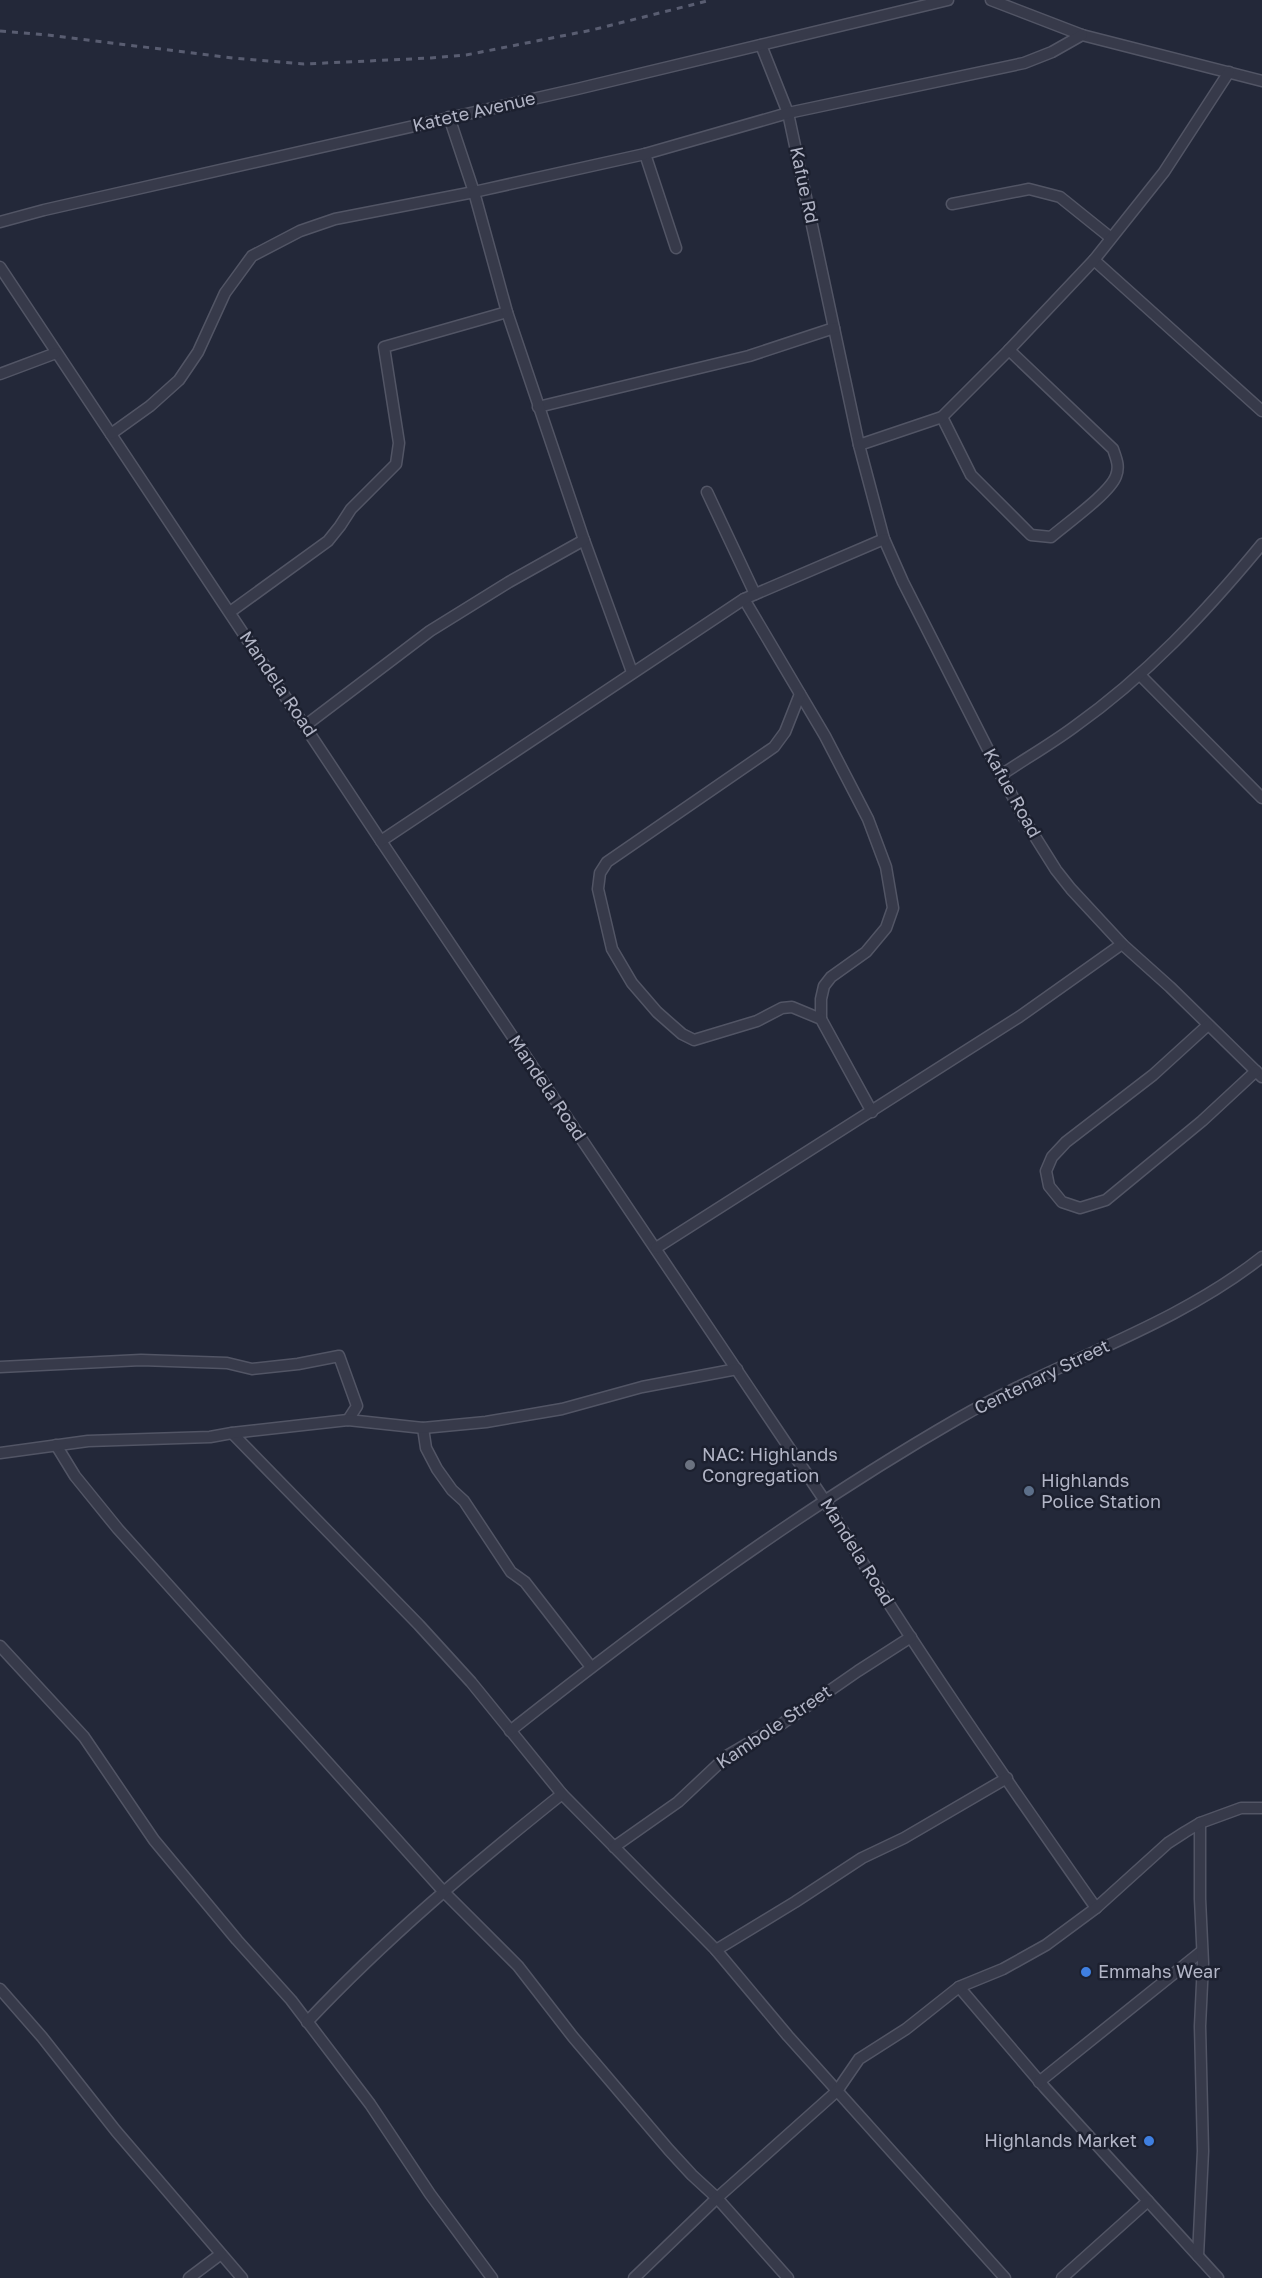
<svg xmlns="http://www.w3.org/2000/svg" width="1262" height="2278" viewBox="0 0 1262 2278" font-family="'Golos Text',sans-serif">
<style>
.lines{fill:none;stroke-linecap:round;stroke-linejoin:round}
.minor-casing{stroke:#525565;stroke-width:13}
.minor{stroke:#373a4a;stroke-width:10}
.rail{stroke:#595d71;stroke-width:3;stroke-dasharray:6 6;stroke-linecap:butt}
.worship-dot{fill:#6b7280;stroke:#1c202f;stroke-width:2}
.service-dot{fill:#5c6f8a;stroke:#1c202f;stroke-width:2}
.shop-dot{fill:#3f7fe0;stroke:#1c202f;stroke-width:2}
.labels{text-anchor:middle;stroke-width:5;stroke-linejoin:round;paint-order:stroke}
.street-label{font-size:18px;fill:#b2b5c6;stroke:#1c202f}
.poi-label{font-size:18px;fill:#b2b5c6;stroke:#1c202f;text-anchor:start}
</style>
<rect width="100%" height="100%" fill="#232839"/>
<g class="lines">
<defs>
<g id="minor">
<path d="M991,0l91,35 180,46"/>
<path d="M761,45l27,68 71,332 25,94 19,43 98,193 28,52 27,43 15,19 51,55 48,43 92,90"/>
<path d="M645,154l31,94"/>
<path d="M952,204l77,-15 31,8 51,41"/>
<path d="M0,222l44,-12 533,-121 371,-89"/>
<path d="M1094,260l168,151"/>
<path d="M0,267l381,574 444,660c84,140 178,274 271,407"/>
<path d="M0,374l56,-21"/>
<path d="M538,407l211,-51 85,-28"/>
<path d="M942,417l29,58 60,60 20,2c15,-13 59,-44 65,-61 4,-10 0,-18 -3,-27l-104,-99"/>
<path d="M111,434l39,-28 29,-26 19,-28 27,-59 27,-37 48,-25 35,-12 139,-27 -25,-75"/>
<path d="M859,445l83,-28 67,-67 85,-90 70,-88 65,-100"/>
<path d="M707,492l48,102"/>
<path d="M744,599l81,137 43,83 18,48 7,41 -7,20 -20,24 -35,25 -7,9 -3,13v20"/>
<path d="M230,612l98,-71 12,-15 11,-17 45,-45 3,-21 -15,-96 123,-35"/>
<path d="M632,672l-48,-132 -77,-228 -33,-120 171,-38 143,-41 236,-50 28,-11 30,-17"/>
<path d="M1140,675l122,123"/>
<path d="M800,694l-15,38 -11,15 -167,115 -7,11 -2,16 14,60 20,34 25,29 25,22 12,6 63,-19 25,-13 10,-1 29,12 51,93"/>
<path d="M306,725l124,-94 79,-49 75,-42"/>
<path d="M1001,775c24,-16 50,-31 73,-48 72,-51 132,-115 188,-183"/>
<path d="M381,841l363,-242 140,-60"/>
<path d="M1208,1025l-55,50 -87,67 -14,15 -6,14 3,15 13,16 18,6 26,-8 96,-79 54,-50"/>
<path d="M656,1248l363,-231 103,-73"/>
<path d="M0,1367l141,-7 86,3 25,6 46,-5 41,-8 18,50 -9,14"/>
<path d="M423,1428l3,20 11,21 15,21 12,11 47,71 14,10 66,85"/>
<path d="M232,1433l187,192 52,57 91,112 154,156 72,86 217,242"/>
<path d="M56,1445l19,31 43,53 325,362 75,75 55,71 96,113 23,25 25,23 71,80"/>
<path d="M0,1453l88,-12 122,-4 22,-4 116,-13 75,8 63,-6 76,-13 80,-22 95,-18"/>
<path d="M0,1646l84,91 70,103 83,100 54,60 79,104 60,90 62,84"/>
<path d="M510,1731c143,-113 291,-222 449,-313 99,-57 213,-90 303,-161"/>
<path d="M614,1847l64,-45 50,-47 55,-32 75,-52 53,-34"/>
<path d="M716,1950l79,-48 67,-44 42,-20 103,-60"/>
<path d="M959,1987l86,101 173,190"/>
<path d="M0,1989l42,48 74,94 126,147"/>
<path d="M307,2022c79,-84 165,-156 255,-228"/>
<path d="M1039,2082l163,-131"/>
<path d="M1198,2256l5,-105 -3,-125 3,-63 -3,-64v-76"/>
<path d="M189,2278l32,-24"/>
<path d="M634,2278l83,-80 120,-107 22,-32 47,-30 53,-42 44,-18 43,-24 50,-37 72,-65 17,-11 15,-9 41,-15h21"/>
<path d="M1062,2278l86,-77"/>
</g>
</defs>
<use href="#minor" class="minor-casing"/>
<use href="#minor" class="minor"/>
<path class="rail" d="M0,31l47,4 186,23 71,6 127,-6 35,-3 126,-25 119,-30"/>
</g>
<circle class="worship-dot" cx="690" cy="1465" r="6"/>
<circle class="service-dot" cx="1029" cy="1491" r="6"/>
<g class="shop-dot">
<circle cx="1086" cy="1972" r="6"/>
<circle cx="1149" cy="2141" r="6"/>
</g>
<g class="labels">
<g class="street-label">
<text transform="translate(474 112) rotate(-13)" y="6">Katete Avenue</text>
<text transform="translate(804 185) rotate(78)" y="6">Kafue Rd</text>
<text transform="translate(278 684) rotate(56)" y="6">Mandela Road</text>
<text transform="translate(1012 793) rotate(61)" y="6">Kafue Road</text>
<text transform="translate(547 1088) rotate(56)" y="6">Mandela Road</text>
<text transform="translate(1042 1377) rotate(-26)" y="6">Centenary Street</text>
<text transform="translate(857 1552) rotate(58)" y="6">Mandela Road</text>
<text transform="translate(774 1727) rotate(-34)" y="6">Kambole Street</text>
</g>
<g class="poi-label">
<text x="702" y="1461">NAC: Highlands<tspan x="702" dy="21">Congregation</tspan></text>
<text x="1041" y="1487">Highlands<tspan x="1041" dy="21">Police Station</tspan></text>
<text x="1098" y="1978">Emmahs Wear</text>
<text x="1137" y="2147" text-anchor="end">Highlands Market</text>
</g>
</g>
</svg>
